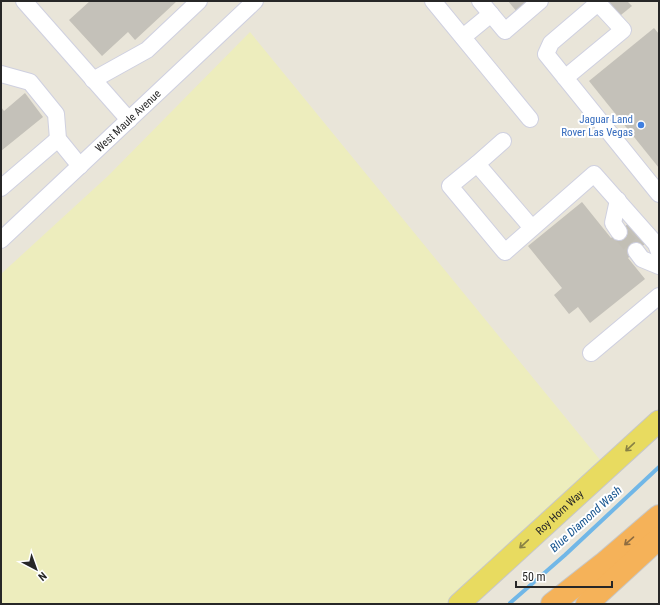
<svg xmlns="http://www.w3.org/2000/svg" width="660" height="605" viewBox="0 0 660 605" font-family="'Roboto Condensed',sans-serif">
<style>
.sand{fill:#ededbd}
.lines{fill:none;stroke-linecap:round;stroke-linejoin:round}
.stream{stroke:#71b7e7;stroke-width:4}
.building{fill:#c4c1b9}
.minor-tunnel{stroke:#c2bfb5;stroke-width:16;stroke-dasharray:16 8;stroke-linecap:butt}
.minor-casing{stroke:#cfd0e0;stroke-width:18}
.major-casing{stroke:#c7c7c7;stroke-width:23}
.highway-casing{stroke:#c7c7c7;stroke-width:24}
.minor{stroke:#fff;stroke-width:16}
.major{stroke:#e8db60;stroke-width:21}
.highway{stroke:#f5b259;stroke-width:22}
.oneway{stroke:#888144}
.oneway2{stroke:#8e6c40}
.shop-dot{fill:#3f7fe0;stroke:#fff;stroke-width:1.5}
.labels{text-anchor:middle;stroke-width:4;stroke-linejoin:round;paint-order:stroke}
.shop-label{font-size:11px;fill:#366cbe;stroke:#fff;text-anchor:end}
.street-label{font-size:11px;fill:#272727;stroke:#fff}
.water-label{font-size:12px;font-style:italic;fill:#14538e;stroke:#fff}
</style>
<rect width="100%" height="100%" fill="#e9e5d9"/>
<path class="sand" d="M250,32l351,429 -151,143h-449v-330l107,-98z"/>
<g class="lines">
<path class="stream" d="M510,603l55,-48 94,-88"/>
</g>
<g class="building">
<path d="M90,1h87l-42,39 -7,-8 -26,24 -33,-36z"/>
<path d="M508,1h22l-13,11z"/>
<path d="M602,1h25l5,5 -16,13z"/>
<path d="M654,28l5,6v134l-70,-87z"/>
<path d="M25,93l18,24 -42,34v-44l3,4z"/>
<path d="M582,202l29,36 18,-15 17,20 -18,15 17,21 -55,44 -12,-16 -9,7 -15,-19 8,-7 -34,-42z"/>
</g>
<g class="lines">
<path class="minor-tunnel" d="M619,232l17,19"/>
<defs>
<g id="minor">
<path d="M24,1l105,119"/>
<path d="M433,1l97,118"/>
<path d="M480,1l25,30 35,-30"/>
<path d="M463,37l28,-23"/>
<path d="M1,74l29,8 26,32 2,25 22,27"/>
<path d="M565,78l58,-48 -25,-27 -47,40 -5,11 113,140"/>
<path d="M93,80l54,-30 52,-49"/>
<path d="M477,164l26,-23"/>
<path d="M1,188l57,-49"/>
<path d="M618,200l-5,23 6,9"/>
<path d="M532,228l-55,-64 -27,22 55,66 89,-78 62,70 3,8"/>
<path id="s1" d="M1,240l254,-239"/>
<path d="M636,251l6,8 17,7"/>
<path d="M591,353l68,-57"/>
</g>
<g id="major">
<path id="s2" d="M459,604l200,-183"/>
</g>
<g id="highway">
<path d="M552,604l51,-40 56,-48"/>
<path d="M587,604l72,-66"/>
</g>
</defs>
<use href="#minor" class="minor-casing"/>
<use href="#major" class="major-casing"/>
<use href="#highway" class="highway-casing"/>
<use href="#minor" class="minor"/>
<use href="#major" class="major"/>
<use href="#highway" class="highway"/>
</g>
<defs><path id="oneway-shaft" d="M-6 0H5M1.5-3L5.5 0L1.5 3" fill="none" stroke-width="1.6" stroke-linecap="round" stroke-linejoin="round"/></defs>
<g class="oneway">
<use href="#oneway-shaft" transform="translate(630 447) rotate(137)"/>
<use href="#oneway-shaft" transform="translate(524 544) rotate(137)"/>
</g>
<use class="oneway2" href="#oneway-shaft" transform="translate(629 541) rotate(139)"/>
<circle class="shop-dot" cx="641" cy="125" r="4"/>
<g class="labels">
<g class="shop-label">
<text x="633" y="123">Jaguar Land<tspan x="633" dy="13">Rover Las Vegas</tspan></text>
</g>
<g class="street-label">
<text dy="4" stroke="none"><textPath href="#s1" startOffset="174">West Maule Avenue</textPath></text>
<text dy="4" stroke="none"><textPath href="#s2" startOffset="136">Roy Horn Way</textPath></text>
</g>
<g class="water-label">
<text transform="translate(586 519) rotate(-42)" y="4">Blue Diamond Wash</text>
</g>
</g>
<rect width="660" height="605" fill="none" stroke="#272727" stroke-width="4"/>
<g transform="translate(36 569) rotate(139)" stroke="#ffffff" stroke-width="3" paint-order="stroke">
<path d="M0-3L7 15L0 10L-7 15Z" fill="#272727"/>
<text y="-6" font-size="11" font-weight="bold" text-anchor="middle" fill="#272727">N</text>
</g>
<path d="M516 581v6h96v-6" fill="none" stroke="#272727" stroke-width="2"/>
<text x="522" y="581" font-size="12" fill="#272727" stroke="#ffffff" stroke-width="3" paint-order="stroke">50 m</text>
</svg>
